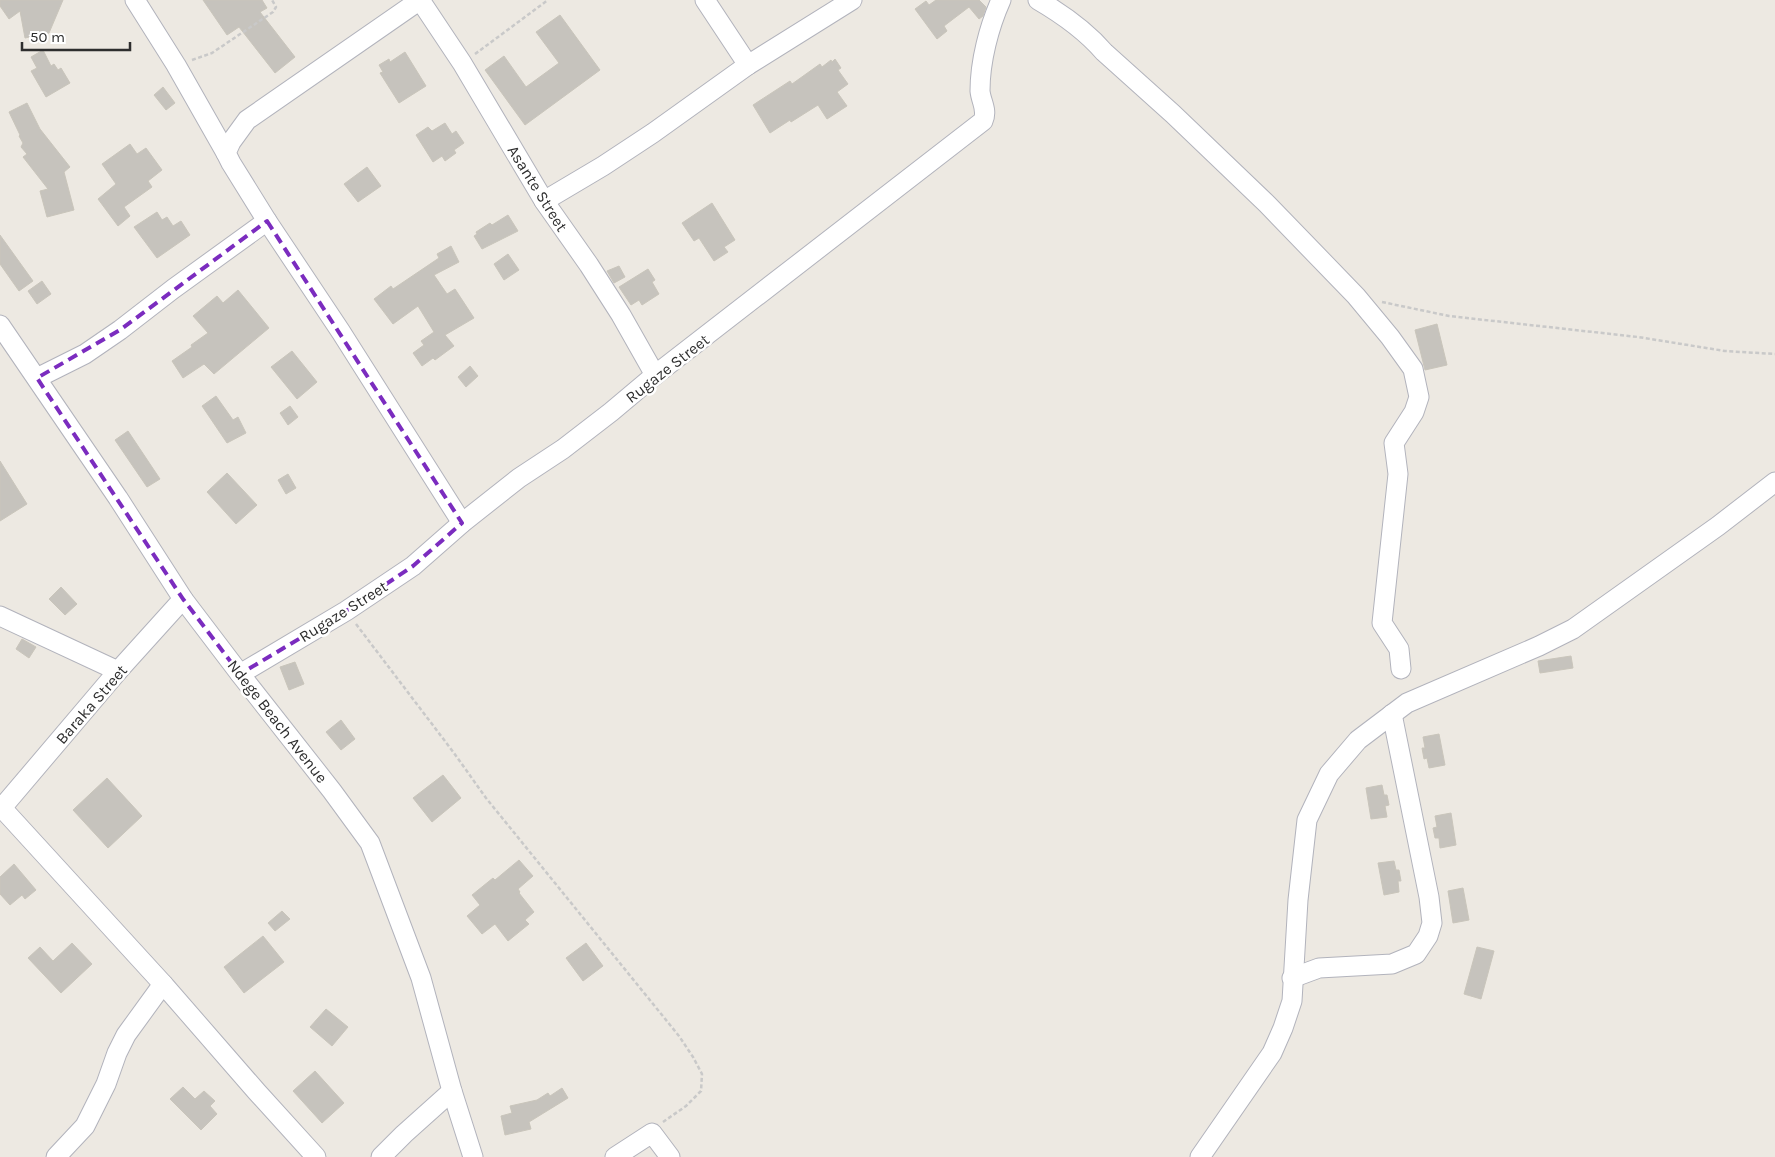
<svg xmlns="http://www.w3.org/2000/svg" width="1775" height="1157" viewBox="0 0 1775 1157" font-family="Karla,sans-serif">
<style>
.building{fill:#c6c3bd;stroke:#c9c5bb}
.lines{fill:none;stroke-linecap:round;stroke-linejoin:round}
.minor-casing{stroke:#b2b3bc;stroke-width:21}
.path{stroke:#c9c9c9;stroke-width:2.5;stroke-dasharray:4 2.5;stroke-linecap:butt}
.minor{stroke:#fff;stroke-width:19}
.marked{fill:none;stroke:#7b2cbf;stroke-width:4;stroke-dasharray:10 6;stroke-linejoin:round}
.labels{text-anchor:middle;stroke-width:5;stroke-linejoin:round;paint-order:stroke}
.street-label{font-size:16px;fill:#2e2e2e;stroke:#fff}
</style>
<rect width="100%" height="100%" fill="#ede9e2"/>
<g class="building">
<path d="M0,0h63l-14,33 -24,5 -5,-27 -11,8 -9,-13z"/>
<path d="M203,0h59l5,8 -7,4 35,45 -20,16 -36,-46 -12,8z"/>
<path d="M936,0h43l7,7 -3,9 -4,3 -10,-12 -25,19 3,5 -10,8 -22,-30 11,-8 3,4z"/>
<path d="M560,15l40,55 -75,55 -40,-55 19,-14 22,31 33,-24 -23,-31z"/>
<path d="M43,50l8,16 3,-2 4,6 3,-2 9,15 -24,14 -15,-26 6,-3 -6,-11z"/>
<path d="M405,52l21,34 -27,17 -19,-30 3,-1 -4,-7 10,-6 1,3z"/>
<path d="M835,59l6,9 -3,2 10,14 -11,8 10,14 -20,13 -9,-14 -27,17 -1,-2 -20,13 -17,-28 37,-24 2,3 28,-20 2,3 9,-7 1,2z"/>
<path d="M163,87l12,16 -9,7 -12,-15z"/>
<path d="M27,103l13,26 30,38 -6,5 10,38 -27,7 -7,-26 8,-2 -25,-32 4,-3 -6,-7 2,-4 -4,-7 1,-1 -11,-23z"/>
<path d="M445,123l7,11 4,-3 8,12 -10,7 2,3 -11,8 -3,-5 -9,6 -17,-27 12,-8 4,4z"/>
<path d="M130,144l7,10 9,-6 16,22 -14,11 4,6 -28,20 6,9 -12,10 -20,-27 18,-15 -14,-20z"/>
<path d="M367,167l14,19 -23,16 -14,-18z"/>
<path d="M712,203l23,37 -11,7 4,5 -14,9 -15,-23 -5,3 -12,-18z"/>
<path d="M157,212l5,8 5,-3 6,9 8,-5 9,14 -33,23 -23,-31z"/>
<path d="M508,215l10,16 -36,18 -8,-13 3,-2 -1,-2 14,-9 2,2z"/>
<path d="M0,235l33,46 -14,10 -19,-27z"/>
<path d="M451,246l8,16 -25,13 13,19 8,-5 19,29 -29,17 9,11 -19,14 -2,-2 -11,8 -9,-13 11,-8 -3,-4 13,-9 -16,-26 -25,18 -19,-25 17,-13 2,3 46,-31 -2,-4z"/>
<path d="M508,254l11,16 -15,10 -10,-16z"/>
<path d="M619,266l6,11 -11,6 -7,-12z"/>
<path d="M648,269l7,11 -3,2 7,12 -17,11 -3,-5 -8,5 -12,-18z"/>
<path d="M42,281l9,13 -14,10 -9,-13z"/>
<path d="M238,290l31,38 -55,46 -10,-10 -21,14 -11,-17 20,-14 -1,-2 17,-12 -15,-17 24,-20 6,7z"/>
<path d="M1437,324l10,41 -22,5 -10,-40z"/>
<path d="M292,351l25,31 -20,17 -26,-32z"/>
<path d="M470,366l8,10 -12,11 -8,-10z"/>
<path d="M216,396l17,24 5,-3 8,16 -19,10 -25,-37z"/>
<path d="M290,406l8,11 -10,8 -8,-12z"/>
<path d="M128,431l32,48 -13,8 -32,-47z"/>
<path d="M0,461l27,43 -27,17z"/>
<path d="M227,473l30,32 -21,19 -29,-32z"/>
<path d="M288,474l8,14 -10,6 -8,-14z"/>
<path d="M61,587l16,17 -12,11 -16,-16z"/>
<path d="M22,639l14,8 -7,11 -13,-9z"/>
<path d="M1571,656l2,12 -33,5 -2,-12z"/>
<path d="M295,662l9,22 -15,6 -9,-23z"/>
<path d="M341,720l14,19 -14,11 -15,-18z"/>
<path d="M1439,734l6,31 -16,3 -2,-10 -3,1 -2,-11h3l-2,-11z"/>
<path d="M443,775l18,23 -29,24 -19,-24z"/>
<path d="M107,778l35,38 -34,32 -35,-38z"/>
<path d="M1382,785l2,10h3l2,10 -4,1 2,11 -16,2 -5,-31z"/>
<path d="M1451,813l5,32 -16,3 -1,-10h-4l-2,-10 4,-1 -2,-11z"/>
<path d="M519,860l14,16 -15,13 2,3 -1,1 15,19 -9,8 4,4 -21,17 -13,-17 -13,10 -15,-18 13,-11 -8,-10 21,-17 2,2z"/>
<path d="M1394,861l2,9h3l2,11h-3l1,11 -15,3 -6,-32z"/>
<path d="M14,864l22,26 -11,9 -3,-4 -12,10 -10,-11v-17z"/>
<path d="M1463,888l6,32 -16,3 -5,-32z"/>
<path d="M282,911l8,8 -15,12 -7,-8z"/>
<path d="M263,936l21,26 -40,31 -20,-26z"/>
<path d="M72,943l20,21 -31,29 -33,-35 12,-11 13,14z"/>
<path d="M586,943l17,23 -20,15 -17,-23z"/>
<path d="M1477,947l17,4 -13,48 -17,-5z"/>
<path d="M326,1009l22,18 -16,19 -22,-19z"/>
<path d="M315,1071l29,32 -22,20 -29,-32z"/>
<path d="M183,1087l12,12 9,-8 11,10 -5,5 7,8 -16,16 -31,-31z"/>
<path d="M562,1088l6,10 -39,24 2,7 -26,6 -4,-19 11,-3 -2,-7 27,-6 11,-7 2,3z"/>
</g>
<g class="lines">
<defs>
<g id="minor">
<path d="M135,0l41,65 50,88"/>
<path d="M705,0l43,65"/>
<path d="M1038,0c24,14 48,31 66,52l69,62 94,90 89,92 34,41 23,32 6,28 -5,15 -20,31 4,31 -16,149 17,26 2,20"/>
<path d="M544,201l59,-35 50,-33 95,-68 104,-65"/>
<path d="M0,325l118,173 65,101 57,75 92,117 38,52 51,135 31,113 21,66"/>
<path d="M37,378l48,-24 35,-24 53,-41 94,-68"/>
<path d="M462,523l-121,-191 -74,-111 -36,-58 -5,-10 5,-11 16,-22 173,-120 42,63 82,138 45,64 32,50 34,60"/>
<path d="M0,616l118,55"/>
<path d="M240,674l106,-63 67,-45 49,-43 57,-45 44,-29 48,-37 44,-37 328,-254c5,-11 -2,-19 -3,-30 0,-30 9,-64 21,-91"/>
<path d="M2,808l161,176 94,108 59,65"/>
<path d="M0,810l118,-139 65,-72"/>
<path d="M1292,978l27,-10 73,-4 24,-10 12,-18 4,-13 -3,-26 -37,-183"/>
<path d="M56,1157l29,-31 21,-42 11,-31 9,-18 37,-51"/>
<path d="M381,1157l23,-23 48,-43"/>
<path d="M615,1157l37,-24 18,24"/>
<path d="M1200,1157l72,-104 11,-25 9,-27 6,-101 9,-80 22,-46 29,-34 49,-37 132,-57 34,-17 145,-103 57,-44"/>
</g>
</defs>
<use href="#minor" class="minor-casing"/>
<g class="path">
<path d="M475,54l73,-54"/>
<path d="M192,60l20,-7 61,-41 3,-5 -4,-7"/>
<path d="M1382,302l67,14 189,21 87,14 50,3"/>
<path d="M356,624l98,129 32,45 193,238 14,21 9,17 -1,17 -15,15 -23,16"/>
</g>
<use href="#minor" class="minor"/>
</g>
<path class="marked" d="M267,221l195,302 -49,43 -67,45 -106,63 -57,-75 -146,-221 83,-48z"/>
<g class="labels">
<g class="street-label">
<text transform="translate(538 188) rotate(58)" y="6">Asante Street</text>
<text transform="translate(667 368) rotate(-38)" y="6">Rugaze Street</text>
<text transform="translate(343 611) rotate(-32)" y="6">Rugaze Street</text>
<text transform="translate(91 704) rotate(-49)" y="6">Baraka Street</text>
<text transform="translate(278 721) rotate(52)" y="6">Ndege Beach Avenue</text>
</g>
</g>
<path d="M22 42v8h108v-8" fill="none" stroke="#2e2e2e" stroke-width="2.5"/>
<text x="30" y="42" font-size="15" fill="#2e2e2e" stroke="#ffffff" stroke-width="4" paint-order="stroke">50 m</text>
</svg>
